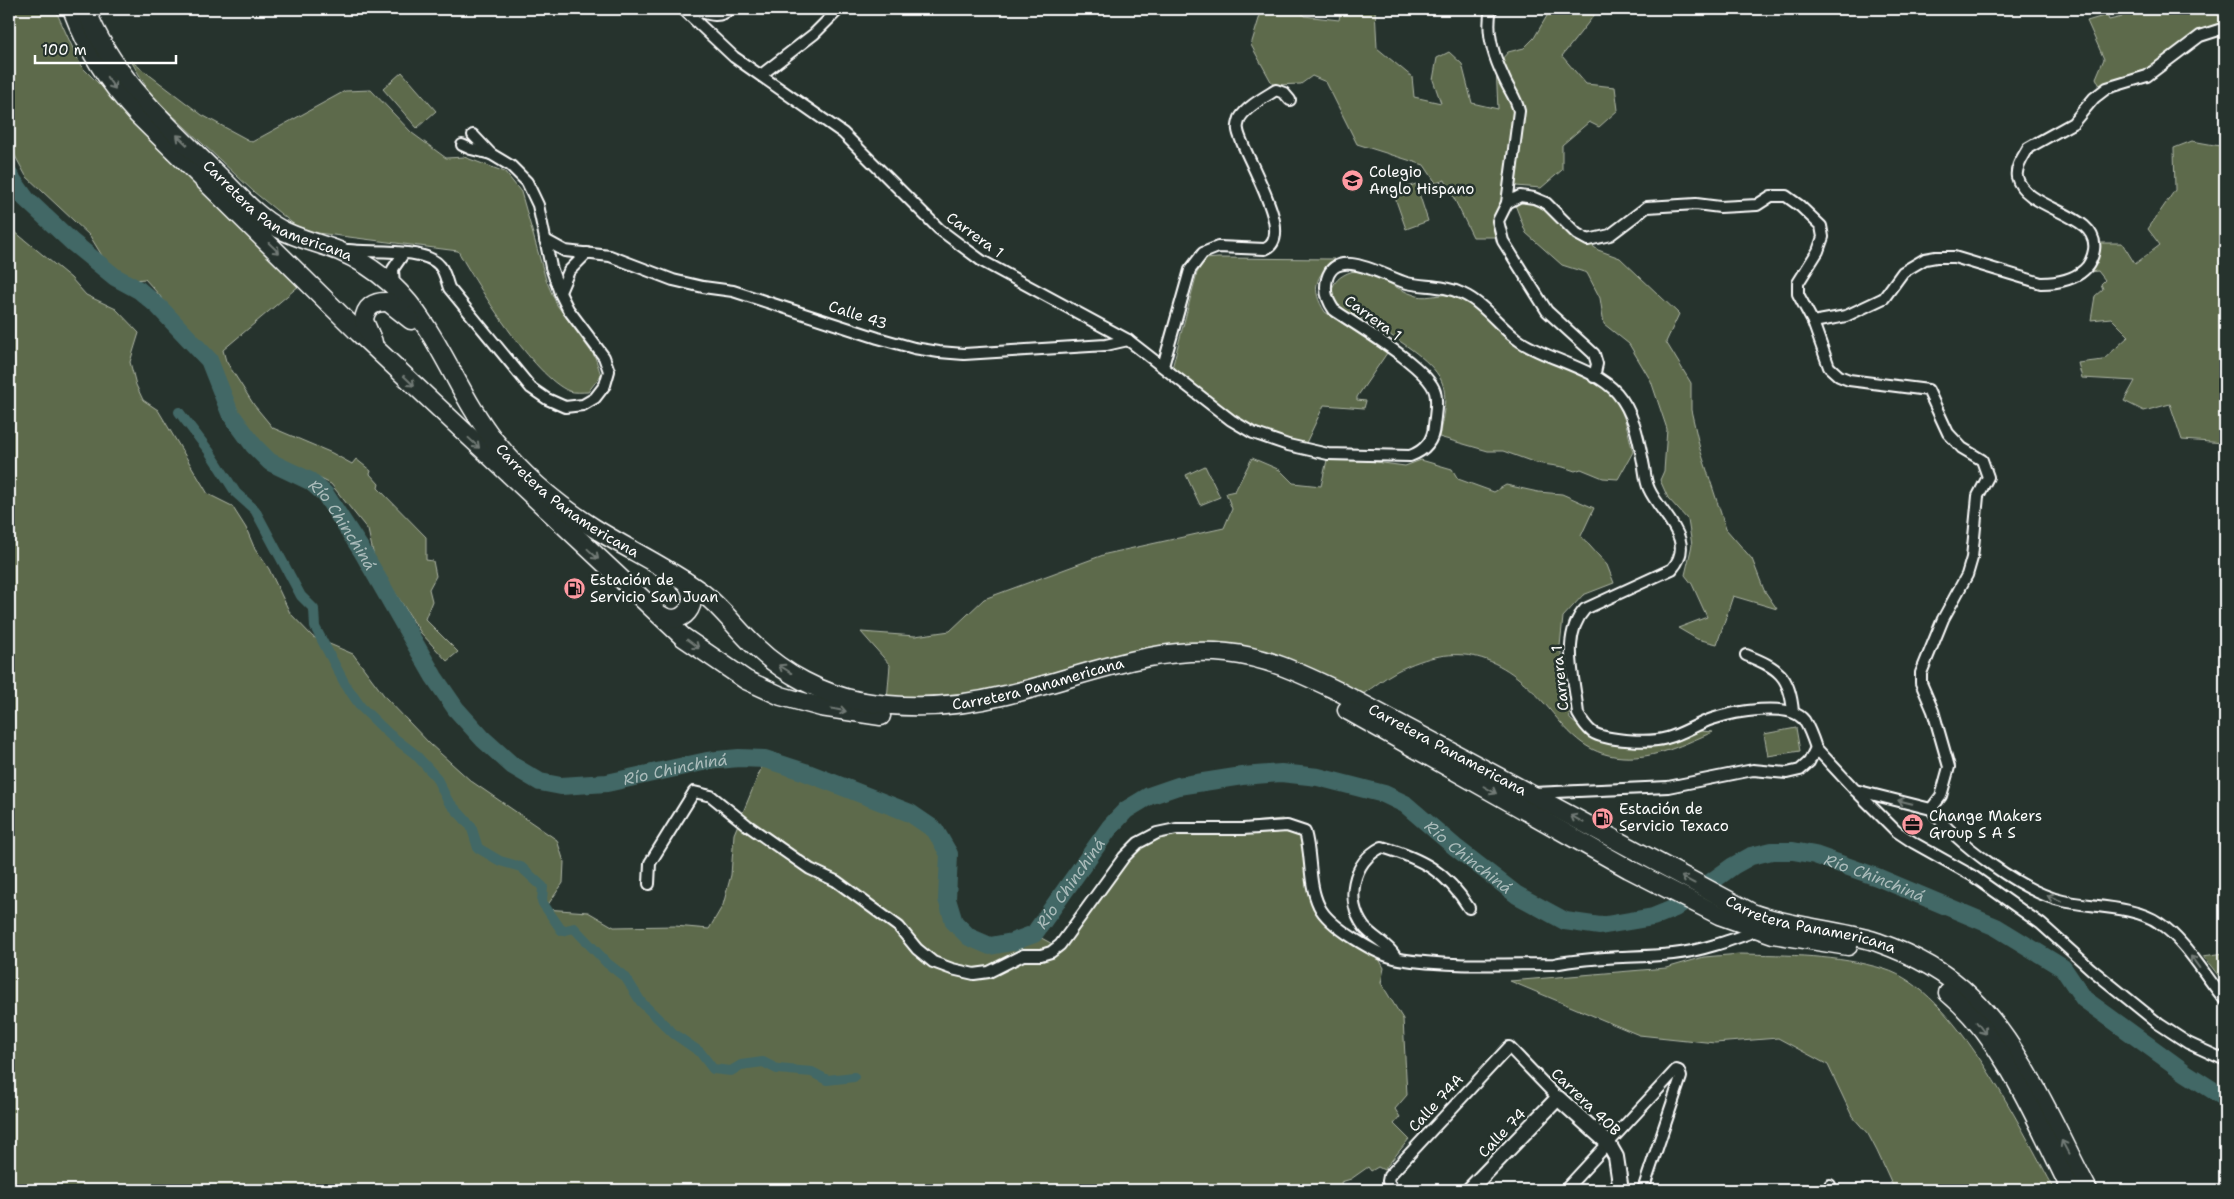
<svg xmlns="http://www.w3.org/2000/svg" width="2234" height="1199" viewBox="0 0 2234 1199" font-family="'Shantell Sans',sans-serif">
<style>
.green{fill:#5d6b4c;stroke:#aeb5a6}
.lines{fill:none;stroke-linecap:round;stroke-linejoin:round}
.canal{stroke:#436866;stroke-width:10}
.river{stroke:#436866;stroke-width:18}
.street-casing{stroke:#fff;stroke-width:14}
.secondary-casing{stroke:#fff;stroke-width:18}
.highway-casing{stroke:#fff;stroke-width:21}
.street{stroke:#26332d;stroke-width:10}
.secondary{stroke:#26332d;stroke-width:14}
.highway{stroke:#26332d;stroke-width:18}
.oneway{stroke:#727a76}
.labels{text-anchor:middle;stroke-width:5;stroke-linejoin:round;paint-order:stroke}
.poi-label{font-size:15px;fill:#fff;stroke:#26332d;text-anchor:start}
.street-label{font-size:15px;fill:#fff;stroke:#26332d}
.water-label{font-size:16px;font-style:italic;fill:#aabbba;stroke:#26332d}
</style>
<rect width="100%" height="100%" fill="#26332d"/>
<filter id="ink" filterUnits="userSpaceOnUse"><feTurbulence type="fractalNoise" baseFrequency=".02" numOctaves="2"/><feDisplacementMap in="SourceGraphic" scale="10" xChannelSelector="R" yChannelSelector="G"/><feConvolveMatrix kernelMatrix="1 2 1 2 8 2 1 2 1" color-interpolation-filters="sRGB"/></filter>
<g filter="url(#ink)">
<g class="green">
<path d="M9,9h46l26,57 219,219 -77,65 3,11 28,44 19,23 59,25 20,11 4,-5 15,12 -1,3 9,10 -1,4 48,49v23l7,1 3,15 -7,13 3,12 -7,18 33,33 -11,9 -26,-28 -46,-72 -7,-31 -37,-46 -59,-29 -30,-35 -27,-62 -70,-79 -12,1 -24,-13 -19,-31 -64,-60 -17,-31z"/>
<path d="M1262,9h36l6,7 35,4 2,-11h34l2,39 35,29 2,20 27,6 -8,-23 4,-22 12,-6 13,12 10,39 26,6 -2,-43 12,-14 16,-4 10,-10 17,-29h48l-37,47 24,28 29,3 3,23 -19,17 -10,-5 -27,23v25l-21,18 -25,-2 -11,13 -6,38h-26l-28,-57 -9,3 -12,-18 -67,-21 -31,-62 -14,-6 -11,8 -28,1 -22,-40z"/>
<path d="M2119,9h106v16l-80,48 -44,15 -5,-10 8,-19 -17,-38 20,-6 2,5 13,-3z"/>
<path d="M131,61l71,54 50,27 93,-51 26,-1 41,43 34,25 18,-1 41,15 16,20 25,88 11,25 38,52 6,18 -13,17c-5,0 -14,1 -19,-1 -35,-14 -92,-106 -111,-140l-156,-20 -48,-39 -103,-97z"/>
<path d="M402,72l34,39 -19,17 -34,-39z"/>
<path d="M2192,141l28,5 5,-3v300l-43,-3 -12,-36 -26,7 -20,-10 11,-20 -53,-3 -4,-15 25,-3 26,-24 -18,-18 -20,2 4,-24 8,-7 -2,-5 4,-4 -7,-9 -10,1 8,-15 2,-14h24l13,21 25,-19 -12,-16 27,-39 -1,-42z"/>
<path d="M1416,184l12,37 -22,8 -13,-37z"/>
<path d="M1531,200l67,50 22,8 59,56 -13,28 25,41v27l9,39 26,80 26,30 12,31 13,19 -44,-13 -16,48 -20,-5 -19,-11 29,-11 -15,-33 -7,-9 7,-30 -4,-25 -20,-22 -8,-18 4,-9 3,-42 -16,-48 -22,-37 -25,-20 -4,-26 -13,-25 -25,-8 -36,-32 -12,-31z"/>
<path d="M9,227l62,51 15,17 30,14 23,24 -9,29 6,23 7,15 15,10 50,84 24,12 14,22 8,19 15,22 21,44 23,24 40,17 33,44 44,46 41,37 86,59 7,22 -1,21 -18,26 43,3 26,15 61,-1 34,3 14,-24 8,-30 3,-41 31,-75c33,9 150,48 171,71 21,24 8,42 11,68 2,23 20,44 43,47 14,2 31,-6 44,-11l24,13 69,-98 34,-18 121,-12 15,7 6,9 15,72 60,50 6,11 -3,15 22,36 4,76 -12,14 5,8 -6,7 15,15 -25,31 -6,-3 -7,4 -3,-4 -17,12 -10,3 2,8h-1334z"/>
<path d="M1218,258l116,1c-18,18 -24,29 -9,53l62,41 -30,44v3l9,1 -2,7 -40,-3 -19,40c-57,-11 -89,-42 -133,-77l25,-95 8,-14z"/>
<path d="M1354,271c24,2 40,18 63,25 13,3 25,-4 37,0 22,7 43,36 63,49 26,17 69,27 92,47 15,14 19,41 24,60l-15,27 -15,-1 -22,-9 -6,2 -12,-4 -27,-4 -33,-12h-15l-49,-14c3,-17 10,-41 2,-57 -9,-20 -48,-44 -68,-55 -10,-7 -24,-11 -33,-19 -17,-16 -3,-31 14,-35z"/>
<path d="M1252,458l28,12 13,13 28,3 6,-26h34l44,6 16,-6 31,9 6,10 36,13 12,-7 32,7 24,2 32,14 -13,28 26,29 7,18 -31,12 -20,22 -3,29 10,73 25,21 31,6h36l38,-15 13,1c-29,12 -57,27 -90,25 -39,-2 -56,-27 -78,-53 -44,-50 -87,-64 -148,-33 -12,6 -23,16 -34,23l-72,-32 -46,-12 -287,48 -71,2 3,-35 -29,-33 54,4 35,-5 34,-32 122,-45 118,-26 8,-19 -6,-16 9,-2z"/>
<path d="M1205,466l15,31 -20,8 -14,-30z"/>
<path d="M1796,728l4,23 -32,5 -4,-22z"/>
<path d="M2225,953v31l-22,-28z"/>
<path d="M1740,954c49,1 97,1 144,15 71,21 136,158 171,221h-164l2,-4 -16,-35 -9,-17 -16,-18 -24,-51 -50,-27 -63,5 -76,-8 -129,-54 156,-13 38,-11z"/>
</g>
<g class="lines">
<path class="canal" d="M179,412l30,39 27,42 19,17 46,86 13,13 1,18 30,57 16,23 28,27 26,20 21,23 12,24 23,25 7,22 22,13 21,6 22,20 -1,15 20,29 12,-3 33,35 19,15 15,24 33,32 26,18 13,17 18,2 10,-6 22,-3 14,7 35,3 15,8 27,-3"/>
<path class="river" id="s1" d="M9,175l17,24 46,43 43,35 24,13 20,17 50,53 21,53 24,33 16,16 40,19 15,13 37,57 72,126 22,32 27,30 30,27 27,16 21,4 46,-3 100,-22 32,-3 26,1 40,13 105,41 25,17 14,24 -2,45 7,23 15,15 21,9 22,-4 22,-8 76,-107 16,-17 23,-14 29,-10 64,-10 39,-3 37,4 66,17 21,10 50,43 62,48 48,26 35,5 53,-9 22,-9 58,-42 18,-10 21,-5h21l22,4 62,22 119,50 67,41 21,31 102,74 39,25"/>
<defs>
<g id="street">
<path d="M683,9l51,48 109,76 96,96 20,15 23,17 146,79 103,80 22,13 35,12 40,9 82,2c14,-5 23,-14 24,-30 1,-11 4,-24 1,-34 -7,-25 -78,-66 -101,-82 -7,-10 -10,-19 -7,-31 9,-34 60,-1 80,4 18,4 38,2 56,11 22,10 37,34 58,48 28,18 74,26 96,51 18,21 22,49 27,74 1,7 2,16 5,22 11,25 49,51 23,80l-87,40c-25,27 -10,71 -7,105 4,7 8,13 14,18 14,9 59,11 75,6 15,-4 30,-14 45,-19 21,-7 77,-18 92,1 5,8 9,19 12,28"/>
<path d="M692,9c14,4 26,11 38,0"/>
<path d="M1491,9c-5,22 2,46 12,67 5,13 13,21 16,35l-12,92 -9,18 5,20 44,70 47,43 3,10 -3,13"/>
<path d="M761,75l53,-41 25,-25"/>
<path d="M462,145l9,4 20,5"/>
<path d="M1507,203l13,-7 14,2 12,5 31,31 11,6 22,-5 37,-28 49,-3 24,3 37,-2 14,-9h15l14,10 21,20 2,11 -5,14 -20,32v11l15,28 16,45 10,9 10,4 79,10 20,43 14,15 20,12 6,17 -10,19 -6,62 -5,17 -24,44 -22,54v10l12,28 16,56 -8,29 -10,13"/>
<path d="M545,240l20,11 45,5 63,24 30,7 30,4 145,47 36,10 25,4 25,2 142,-9 22,-5"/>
<path d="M348,250c23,3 77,-3 92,16 5,6 6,14 9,22l82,100 16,11 18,8 18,-2 12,-7 10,-13 4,-14 -5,-14 -36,-48 -8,-16 -9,-26 -13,-62 -11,-23 -16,-16 -20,-12 -18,-19"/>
<path d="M394,286l-1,-17 11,-16"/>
<path d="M560,292l9,-21 18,-18"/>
<path d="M1813,322l33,-6 38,-18 19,-26 22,-13 11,-2h18l87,26c14,0 31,-2 43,-13 5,-4 9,-13 10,-20 6,-38 -69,-39 -77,-73 -2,-10 7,-21 11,-29l45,-25 21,-25 13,-10 40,-12 53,-40 25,-8"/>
<path d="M1163,366l27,-96 13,-17 15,-6 47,2c33,-13 -25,-99 -27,-119 -1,-3 1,-9 2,-12 6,-11 25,-21 36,-28l8,3 6,7"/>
<path d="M1746,655c32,13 44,20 47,57"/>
<path d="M1816,748l39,42 76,19c24,33 91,83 132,92 28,6 72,5 96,22 26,17 46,53 66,77"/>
<path d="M1855,790l41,41 18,12 59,33 68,48 50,45 68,55 29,19 37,17"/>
<path d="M1533,793l135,-6 85,-17 34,3 13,-3 9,-8 7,-14"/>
<path d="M649,884l1,-21 44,-71 17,4 36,29 63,44 26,12 63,46 18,22 16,13 19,7 22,5 15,-2 34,-17h18l10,-3 9,-7 64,-88 14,-14 19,-10 19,-4h67l44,-3 18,6c7,23 3,52 14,74 9,20 59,50 80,53 49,8 105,5 155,5 40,-8 79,-6 119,-10 29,-3 58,-14 85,-24"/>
<path d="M1395,956c-7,-12 -22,-18 -31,-29 -19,-27 -12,-65 18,-80 40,12 64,24 87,61"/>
<path d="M1393,1190l-5,-9 1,-5 120,-129 49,51"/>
<path d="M1565,1190l111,-120 3,1 2,6 -38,113"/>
<path d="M1828,1190l2,-5"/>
</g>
<path id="secondary" d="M1469,1190l89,-92 50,45 8,14 5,33"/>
<g id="highway">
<path d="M72,9c15,40 37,75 66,106l221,218 324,304 63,43 35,16 40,11 60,9"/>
<path id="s2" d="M86,9c26,68 79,114 130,164 20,19 39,43 64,56 18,10 39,14 59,22 19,8 36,19 52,33 46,42 65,108 103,156 28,35 62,64 100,88 35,22 73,39 107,64 21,15 36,38 55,55 27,26 66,47 103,54 49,9 99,6 147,-6 74,-17 144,-50 221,-42 41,4 75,21 111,38l414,222c40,15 84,16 125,29 34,12 68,29 94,55 50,48 85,132 117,193"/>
<path d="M373,342l-9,-21c1,-14 10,-20 24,-19l23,18"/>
<path d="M659,614c22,16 45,-11 26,-33"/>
<path d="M1347,710l282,159 90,46 54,19 75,12"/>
<path d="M1948,993c57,47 90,132 123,197"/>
</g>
</defs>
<use href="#street" class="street-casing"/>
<use href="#secondary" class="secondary-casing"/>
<use href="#highway" class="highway-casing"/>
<use href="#street" class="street"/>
<use href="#secondary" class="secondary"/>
<use href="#highway" class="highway"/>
</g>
<defs><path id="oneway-shaft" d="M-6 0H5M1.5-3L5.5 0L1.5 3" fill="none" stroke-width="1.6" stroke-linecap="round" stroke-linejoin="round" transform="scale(1.25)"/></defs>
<g class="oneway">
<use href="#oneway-shaft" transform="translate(111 83) rotate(55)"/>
<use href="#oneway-shaft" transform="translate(182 140) rotate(-136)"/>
<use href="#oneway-shaft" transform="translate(274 248) rotate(44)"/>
<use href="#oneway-shaft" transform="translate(409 381) rotate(44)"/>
<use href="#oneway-shaft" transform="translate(474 443) rotate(43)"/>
<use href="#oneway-shaft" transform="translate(593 554) rotate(43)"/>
<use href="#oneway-shaft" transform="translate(693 644) rotate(37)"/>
<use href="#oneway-shaft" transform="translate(785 669) rotate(-148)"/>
<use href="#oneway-shaft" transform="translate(839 710) rotate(11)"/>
<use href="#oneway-shaft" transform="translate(1490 790) rotate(30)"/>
<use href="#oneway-shaft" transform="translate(1905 802) rotate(-166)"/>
<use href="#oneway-shaft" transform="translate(1577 819) rotate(-151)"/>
<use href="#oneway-shaft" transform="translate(1688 880) rotate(-152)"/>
<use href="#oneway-shaft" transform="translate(2054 898) rotate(-158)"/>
<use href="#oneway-shaft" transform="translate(2195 962) rotate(-126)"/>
<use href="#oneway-shaft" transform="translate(1981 1028) rotate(53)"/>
<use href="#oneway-shaft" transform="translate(2065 1147) rotate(-118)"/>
</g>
</g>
<defs>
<symbol id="school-disc" viewBox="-11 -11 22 22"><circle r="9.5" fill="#ff9aa2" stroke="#26332d"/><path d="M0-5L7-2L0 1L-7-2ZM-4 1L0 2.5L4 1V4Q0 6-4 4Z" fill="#111"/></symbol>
<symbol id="fuel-disc" viewBox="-11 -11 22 22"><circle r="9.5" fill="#ff9aa2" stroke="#26332d"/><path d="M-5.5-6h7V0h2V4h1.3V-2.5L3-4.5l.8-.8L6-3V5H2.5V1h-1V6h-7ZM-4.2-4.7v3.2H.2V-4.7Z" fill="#111"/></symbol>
<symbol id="office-disc" viewBox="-11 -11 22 22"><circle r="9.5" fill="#ff9aa2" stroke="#26332d"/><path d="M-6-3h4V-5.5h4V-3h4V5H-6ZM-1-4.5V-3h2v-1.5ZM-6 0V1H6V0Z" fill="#111"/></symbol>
</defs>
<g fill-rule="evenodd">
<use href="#school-disc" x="1340" y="168" width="25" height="25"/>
<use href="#fuel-disc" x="562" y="576" width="25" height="25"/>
<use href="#fuel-disc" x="1590" y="806" width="25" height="25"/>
<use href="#office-disc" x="1900" y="812" width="25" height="25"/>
</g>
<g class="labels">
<g class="poi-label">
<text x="1369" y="177">Colegio<tspan x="1369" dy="17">Anglo Hispano</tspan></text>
<text x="590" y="585">Estación de<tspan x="590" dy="17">Servicio San Juan</tspan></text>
<text x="1619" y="814">Estación de<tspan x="1619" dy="17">Servicio Texaco</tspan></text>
<text x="1929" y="821">Change Makers<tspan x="1929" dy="17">Group S A S</tspan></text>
</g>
<g class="street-label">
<text dy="5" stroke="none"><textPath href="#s2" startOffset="285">Carretera Panamericana</textPath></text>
<text transform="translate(975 235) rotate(36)" y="5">Carrera 1</text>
<text transform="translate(858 315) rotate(18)" y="5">Calle 43</text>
<text transform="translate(1373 318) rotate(36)" y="5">Carrera 1</text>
<text dy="5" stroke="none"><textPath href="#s2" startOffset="705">Carretera Panamericana</textPath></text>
<text transform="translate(1560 678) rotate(-96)" y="5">Carrera 1</text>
<text dy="5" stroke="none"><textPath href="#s2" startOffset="1245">Carretera Panamericana</textPath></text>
<text dy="5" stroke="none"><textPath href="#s2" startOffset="1680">Carretera Panamericana</textPath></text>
<text dy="5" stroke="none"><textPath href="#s2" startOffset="2085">Carretera Panamericana</textPath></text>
<text transform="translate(1586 1102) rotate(44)" y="5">Carrera 40B</text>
<text transform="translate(1436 1103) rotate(-47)" y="5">Calle 74A</text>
<text transform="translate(1502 1133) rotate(-46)" y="5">Calle 74</text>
</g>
<g class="water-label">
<text dy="6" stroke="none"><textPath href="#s1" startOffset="494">Río Chinchiná</textPath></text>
<text dy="6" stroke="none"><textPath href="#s1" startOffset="960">Río Chinchiná</textPath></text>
<text dy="6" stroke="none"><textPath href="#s1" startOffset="1950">Río Chinchiná</textPath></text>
<text dy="6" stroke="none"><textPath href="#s1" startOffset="2400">Río Chinchiná</textPath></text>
<text dy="6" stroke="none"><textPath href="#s1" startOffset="1485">Río Chinchiná</textPath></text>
</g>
</g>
<rect width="2234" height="1199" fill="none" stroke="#26332d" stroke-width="30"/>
<rect x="15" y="15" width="2204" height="1169" fill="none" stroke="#fff" stroke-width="2" filter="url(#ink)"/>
<path d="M35 55v8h141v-8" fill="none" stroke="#ffffff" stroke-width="2.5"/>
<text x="42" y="55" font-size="15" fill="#ffffff" stroke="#26332d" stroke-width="4" paint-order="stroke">100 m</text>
</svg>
